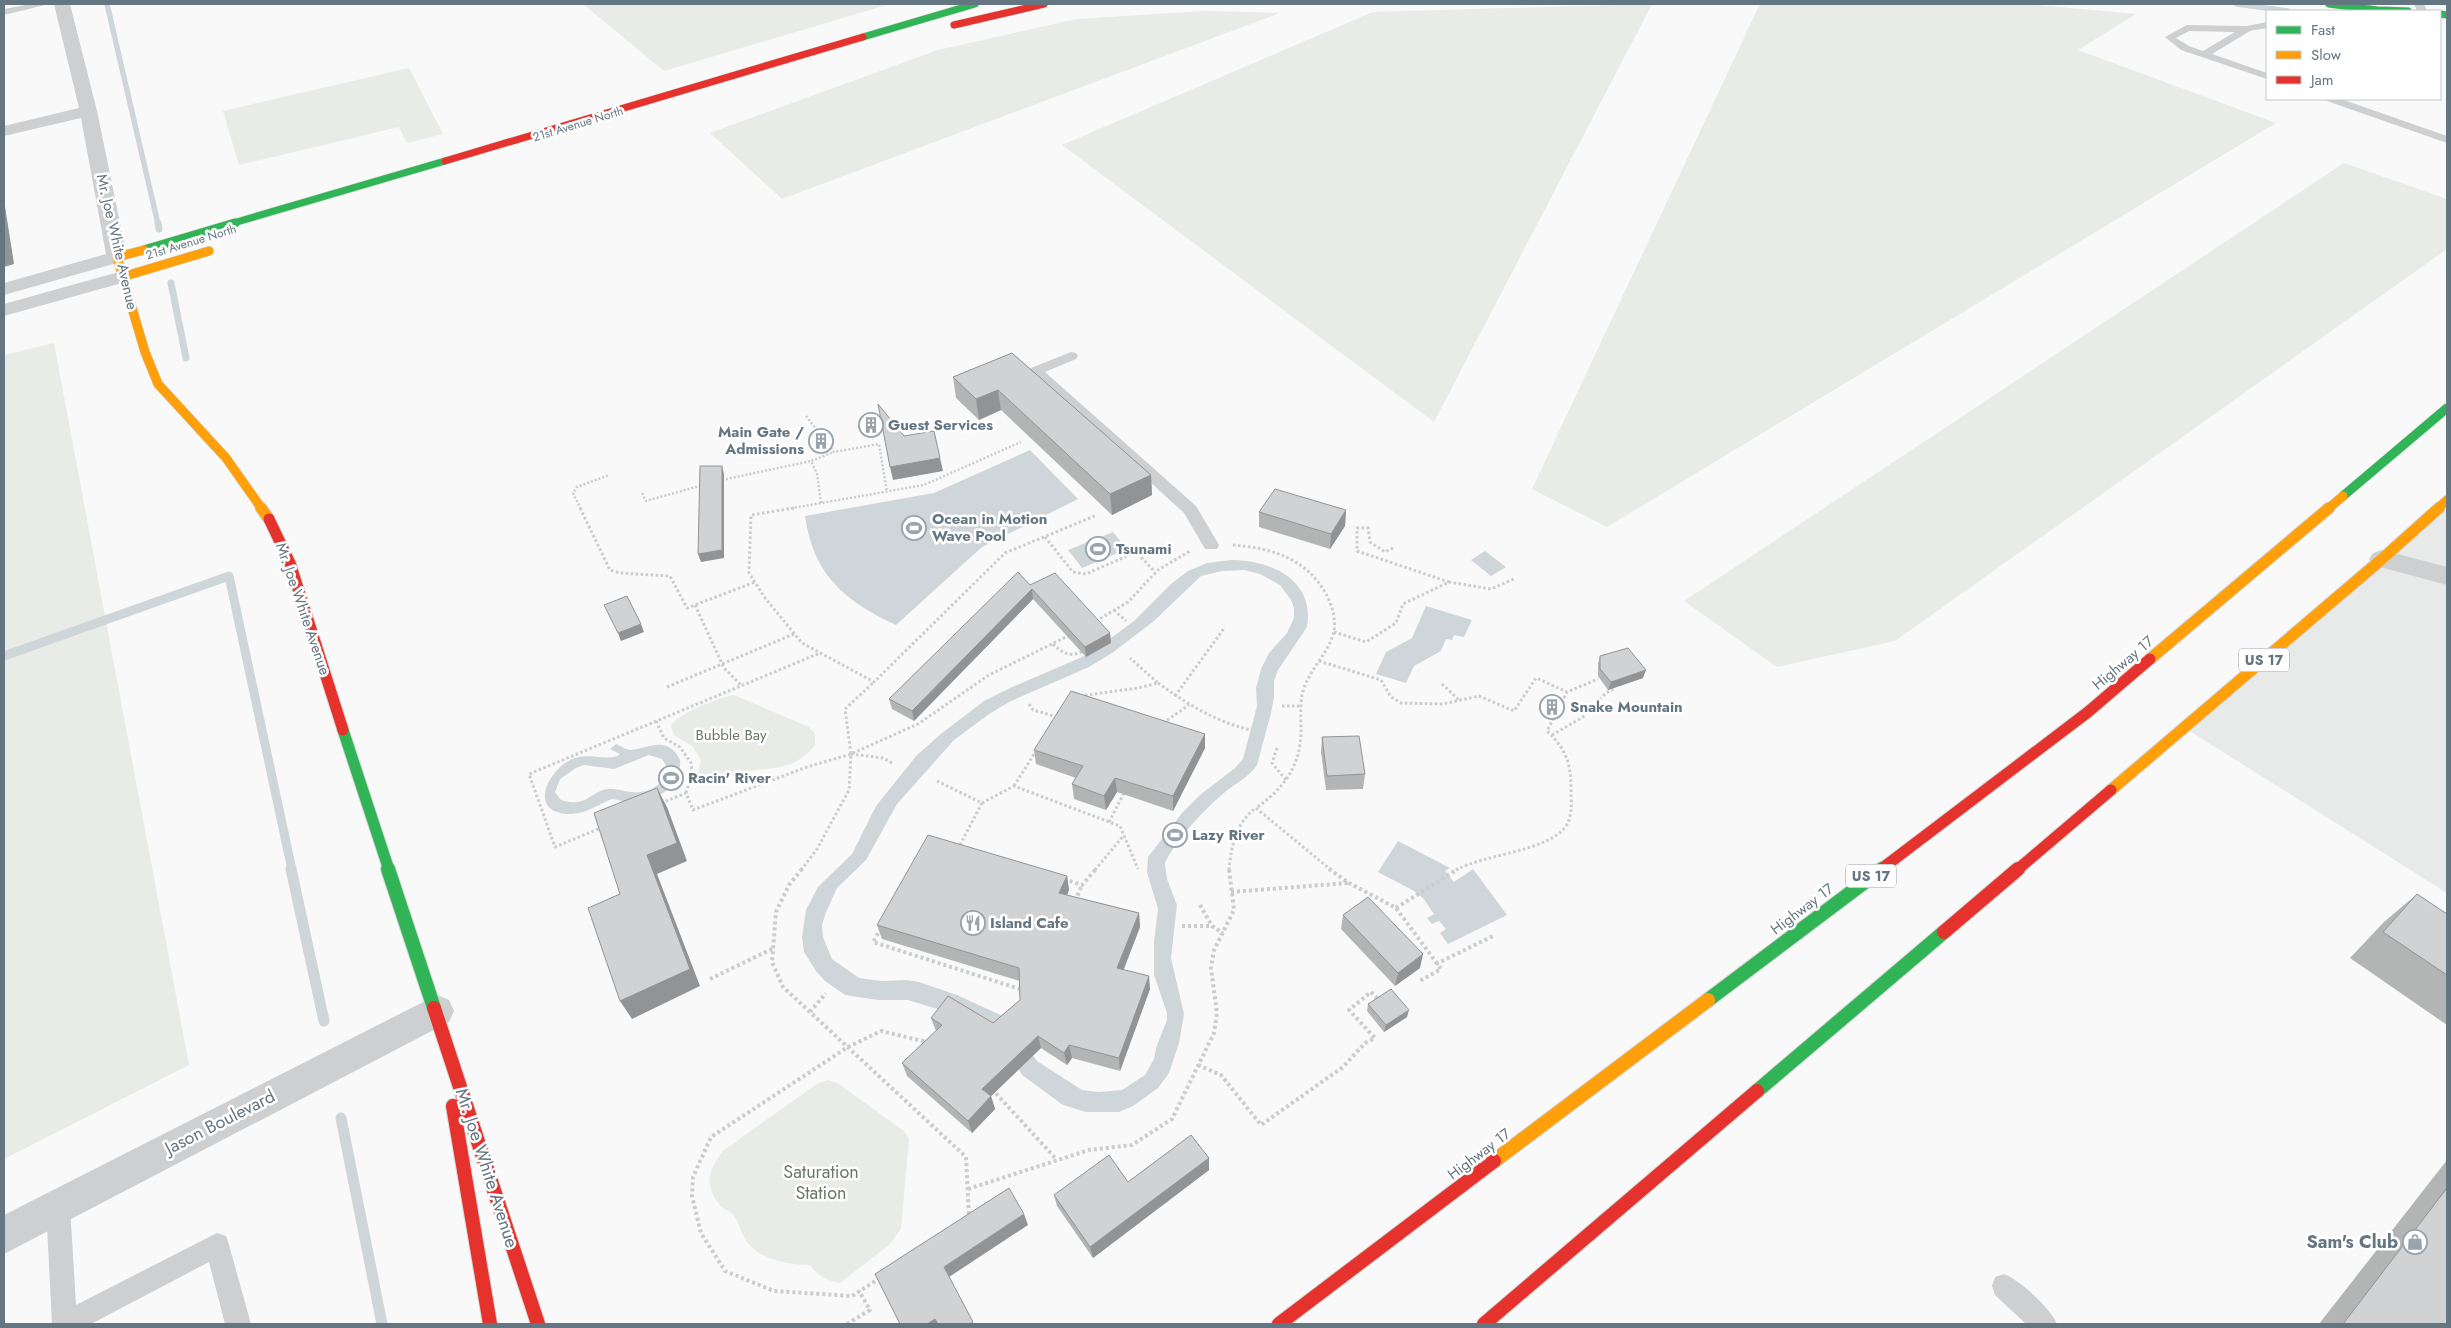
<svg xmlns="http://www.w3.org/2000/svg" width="2451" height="1328" viewBox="0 0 2451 1328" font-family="Jost,sans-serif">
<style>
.built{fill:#e8e9e9}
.green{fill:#e8ebe6}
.water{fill:#ced6d9;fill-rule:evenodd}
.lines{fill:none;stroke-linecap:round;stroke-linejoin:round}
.stream-far3{stroke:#ced6d9;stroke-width:5.5}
.stream-far2{stroke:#ced6d9;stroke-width:7}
.stream-far1{stroke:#ced6d9;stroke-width:9}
.stream{stroke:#ced6d9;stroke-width:11}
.fast-far3-casing{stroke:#d5d6d7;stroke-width:8}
.fast-far2-casing{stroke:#d5d6d7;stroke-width:10}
.fast-far1-casing{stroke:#d5d6d7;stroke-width:13}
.fast-casing{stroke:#d5d6d7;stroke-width:16}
.slow-far2-casing{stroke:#d5d6d7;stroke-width:10}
.slow-far1-casing{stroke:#d5d6d7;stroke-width:13}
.slow-casing{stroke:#d5d6d7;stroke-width:16}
.jam-far2-casing{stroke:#d5d6d7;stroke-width:8}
.jam-far1-casing{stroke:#d5d6d7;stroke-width:13}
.jam-casing{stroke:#d5d6d7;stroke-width:16}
.path-far2{stroke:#cbcccd;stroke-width:2.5;stroke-dasharray:2 2;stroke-linecap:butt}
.path-far1{stroke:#cbcccd;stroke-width:3;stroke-dasharray:2.5 2.5;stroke-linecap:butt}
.path{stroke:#cbcccd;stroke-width:4;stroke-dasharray:3 3;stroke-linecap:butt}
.lane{fill:#cecfd0;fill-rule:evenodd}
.street{fill:#cecfd0;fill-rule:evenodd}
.fast-far3{stroke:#30b455;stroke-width:7}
.fast-far2{stroke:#30b455;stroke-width:9}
.fast-far1{stroke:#30b455;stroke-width:11}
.fast{stroke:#30b455;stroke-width:14}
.slow-far2{stroke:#ff9f0a;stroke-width:9}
.slow-far1{stroke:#ff9f0a;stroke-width:11}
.slow{stroke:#ff9f0a;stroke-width:14}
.jam-far2{stroke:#e5322d;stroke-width:7}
.jam-far1{stroke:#e5322d;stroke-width:11}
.jam{stroke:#e5322d;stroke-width:14}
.wall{fill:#b3b5b5}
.shaded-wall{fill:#929394}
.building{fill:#d0d2d3;stroke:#929394}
.labels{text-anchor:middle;stroke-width:5;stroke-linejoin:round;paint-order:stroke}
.far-street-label{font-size:12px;fill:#657683;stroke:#fff}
.shield{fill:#fff;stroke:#939fa8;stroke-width:1}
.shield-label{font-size:14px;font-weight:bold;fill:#657683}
.street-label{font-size:15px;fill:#657683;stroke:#fff}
.poi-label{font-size:15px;font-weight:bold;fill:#657683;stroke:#fff;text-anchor:start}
.park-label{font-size:15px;fill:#687a64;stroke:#fff}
.near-street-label{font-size:18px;fill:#657683;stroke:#fff}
.near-park-label{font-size:18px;fill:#687a64;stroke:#fff}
.near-poi-label{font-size:18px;font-weight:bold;fill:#657683;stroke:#fff;text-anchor:end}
</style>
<rect width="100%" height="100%" fill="#f9f9f9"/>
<path class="built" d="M2447,497v396l-262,-165z"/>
<g class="green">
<path d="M583,4h307l-226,67z"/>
<path d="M1652,4l-218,418 -372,-277 311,-133z"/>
<path d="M1760,4h266l110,10 -58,36 198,73 -669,404 -75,-38z"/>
<path d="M1204,11l76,2 -498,186 -72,-66 228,-83 139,-31z"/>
<path d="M409,68l34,66 -36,9 -8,-16 -160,38 -16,-54z"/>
<path d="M2344,163l103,36v50l-552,392 -118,26 -93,-66z"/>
<path d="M54,343l135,722 -185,94v-804z"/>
<path d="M734,695l75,32 6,7v11c-23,29 -48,21 -78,28 -13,3 -23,13 -37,7l-2,-7 3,-13 -9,-14 -18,-11 -3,-9c5,-12 50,-29 63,-31z"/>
<path d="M828,1080l11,4 65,47 5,8 -8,90 -12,16 -49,38c-14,-3 -22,-7 -30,-18 -20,0 -50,-5 -63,-23 -6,-8 -8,-21 -14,-28 -4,-3 -9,-5 -13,-9 -17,-21 -11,-37 4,-55l93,-66z"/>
</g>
<g class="water">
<path d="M1030,450l48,49 -96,48 -86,78c-52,-24 -83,-51 -91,-109l129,-23z"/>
<path d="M1113,532l14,17 -45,19 -14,-18z"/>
<path d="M1485,551l21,16 -15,9 -20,-16z"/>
<path d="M1231,560c40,0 84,20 76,67l-29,43 -4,11v16l-3,16 -14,52c-8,12 -21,18 -32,27 -21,18 -48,46 -60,71l2,16 10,26 -6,53 13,56 -5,29 -10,30 -11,15 -25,18 -14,6h-33l-23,-7 -41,-30 -12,-22 -63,-41 -39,-12h-30l-33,-5 -20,-14 -9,-10 -12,-19 -2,-15 4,-27 12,-23 34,-33 24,-48 41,-51 25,-22 42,-32 26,-13 72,-31 14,-8 38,-28 37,-37 17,-13 19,-8zM1244,570l16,4 20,11 11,15 3,8v10l-7,15 -18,20 -8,16 -5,19 1,18 -14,53 -8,9 -35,27 -18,18 -34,44 -1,15 11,37 -4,32v34l13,38v7l-11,28 -2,11 -9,16 -23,15 -23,2 -17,-2 -45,-29 -30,-43 -50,-23 -38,-13 -13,-2 -24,1 -23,-3 -27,-19 -9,-22 -1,-12 4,-13 11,-24 29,-28 31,-56 57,-64 35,-26 22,-13 78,-34 23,-14 42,-32 47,-45 21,-5z"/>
<path d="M1426,606l46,14 -8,17 -10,-2 -2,5 -6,-1 -5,12 -27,15 -8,17 -30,-9 10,-22 26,-14z"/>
<path d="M616,744c5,2 10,6 15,6 16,-1 37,-16 49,10 2,28 -27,44 -52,42 -6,0 -10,-3 -16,-3 -13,5 -25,14 -40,15 -40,1 -30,-34 -7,-51 22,-15 44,1 55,-9l-10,-5zM649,755l13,4 6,10c-4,16 -20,25 -36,23 -8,0 -15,-4 -24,-3 -19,3 -21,19 -47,11l-6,-8 5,-13 16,-11 8,-3 30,4z"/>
<path d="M1398,841l52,27 -5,3 9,11 19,-13 34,46 -59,29 -8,-11 6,-4 -7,-8 -7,3 -5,-6 7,-4 -11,-16 -9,-7 -36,-19z"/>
</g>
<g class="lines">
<g class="stream-far3">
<path d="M107,4l51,220"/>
<path d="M2237,4l51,7"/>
</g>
<g class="stream-far2">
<path d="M158,223l1,6"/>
<path d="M171,283l15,75"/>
</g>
<path class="stream-far1" d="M4,656l225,-80 63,294"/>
<g class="stream">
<path d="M291,869l33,152"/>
<path d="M341,1118l41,206"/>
</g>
<defs>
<g id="fast-far3">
<path d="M2329,4l48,6 31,1"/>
<path d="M2440,14l7,1"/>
<path d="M863,37l112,-33"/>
<path d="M230,224l215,-63"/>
</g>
<g id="fast-far2">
<path d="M144,250l91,-27"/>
<path d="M2343,496l104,-88"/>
</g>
<g id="fast-far1">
<path d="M343,730l46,140"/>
<path d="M1880,870l4,-3"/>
</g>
<g id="fast">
<path d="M388,869l46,139"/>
<path d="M1708,1000l174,-131"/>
<path d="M1757,1091l187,-159"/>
</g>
<g id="slow-far2">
<path d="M144,250l-27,7 28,95 13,32 68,74 36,51"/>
<path d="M122,277l87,-26"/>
<path d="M2328,509l15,-13"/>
<path d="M2437,509l10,-9"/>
</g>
<g id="slow-far1">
<path d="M261,508l8,11"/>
<path d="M2150,659l179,-151"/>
<path d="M2111,790l271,-231 57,-51"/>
</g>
<path id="slow" d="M1494,1161l214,-161"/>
<g id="jam-far2">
<path d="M954,25l90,-21"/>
<path d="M445,161l418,-124"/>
</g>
<g id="jam-far1">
<path d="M269,519l21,44 53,167"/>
<path d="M1884,867l204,-155 62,-53"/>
<path d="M2017,870l94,-80"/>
</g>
<g id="jam">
<path d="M1944,932l74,-63"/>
<path d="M434,1008l104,316"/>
<path d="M453,1106l37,218"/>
<path d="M1279,1324l215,-163"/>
<path d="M1484,1324l273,-233"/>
</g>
</defs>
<use href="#fast-far3" class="fast-far3-casing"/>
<use href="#fast-far2" class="fast-far2-casing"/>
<use href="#fast-far1" class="fast-far1-casing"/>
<use href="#fast" class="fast-casing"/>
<use href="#slow-far2" class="slow-far2-casing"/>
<use href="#slow-far1" class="slow-far1-casing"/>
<use href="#slow" class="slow-casing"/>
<use href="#jam-far2" class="jam-far2-casing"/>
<use href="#jam-far1" class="jam-far1-casing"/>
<use href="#jam" class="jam-casing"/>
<g class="path-far2">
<path d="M806,416l28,36 45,-8 8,48"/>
<path d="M722,480l89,-19"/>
<path d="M642,493l4,8 57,-16"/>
<path d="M821,503l-4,-29 -6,-13 23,-9"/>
<path d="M581,509l-8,-16 4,-6 32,-12"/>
<path d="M787,509l137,-24 97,-43"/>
</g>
<g class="path-far1">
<path d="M580,508l30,62 10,3 50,3 17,32 68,-26"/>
<path d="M794,508l-43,7 -2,58 16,25 37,45 72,39 131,-129 92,-38"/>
<path d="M1045,537l28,35 13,2 50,-22 19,20"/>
<path d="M1233,545c38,3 73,13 93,49 6,11 10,24 8,37 -5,23 -27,40 -32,64 -2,13 -1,26 -1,38 -1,34 -18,56 -45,75"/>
<path d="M1393,548l-8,4 -15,-10 -2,-14h-11v23l92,31"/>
<path d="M695,605l29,63 18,18"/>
<path d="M1114,610l12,11"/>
<path d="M1096,621l32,-19 30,-32 32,-19"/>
<path d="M1334,632l32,10 30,-19 7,-19 46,-22 42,7 23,-10"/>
<path d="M1053,644c9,9 18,14 30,7"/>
<path d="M1319,661l62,19 10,17 10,6 42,1 36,-8 35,15 22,-33 31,14 31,-13"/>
<path d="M1158,683c29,21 58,39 93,47"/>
<path d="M1442,684l17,16"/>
<path d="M667,687l127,-53"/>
<path d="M1080,696l58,-8 20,-5 -28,-25"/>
<path d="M1175,696l50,-69"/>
<path d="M1029,704l4,6 24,7"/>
<path d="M1282,706h19"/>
<path d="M656,721l8,17 16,9 11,16 1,10 -6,20"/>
<path d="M1163,723l26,-18"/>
<path d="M1552,735l31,-18 23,-24 9,-5"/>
<path d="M1277,748l-5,15 14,17"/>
<path d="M851,754l32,4 11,6"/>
<path d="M937,781l45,22 -22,42 3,1"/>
<path d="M1014,786l22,-35"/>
<path d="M661,803l25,-10 7,17 114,-43 44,-13 67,-30 71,-49 81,-40"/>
<path d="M982,803l32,-17 106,40 18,43"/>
<path d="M1109,822l16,-31"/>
<path d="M603,827l-48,20 -26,-73 291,-121"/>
<path d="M801,870l16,-21 32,-59 2,-36 -6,-45 29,-27"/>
<path d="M1095,870l29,-35"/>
<path d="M1229,870c2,-23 7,-48 27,-62l75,62"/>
<path d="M1456,870c29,-16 93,-19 110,-44 7,-11 5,-24 5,-37 0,-26 -5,-40 -24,-58l20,-39"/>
</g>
<g class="path">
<path d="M802,869l-13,16 -13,27 -4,50 11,25 183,170 3,61"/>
<path d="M1329,869l20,14 47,25 45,61 -23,13"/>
<path d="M1064,879l18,6 14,-16"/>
<path d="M1231,892l117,-9"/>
<path d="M1075,901l7,-16"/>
<path d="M1200,905l12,21 11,7"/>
<path d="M1396,908l62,-39"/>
<path d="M1182,926h30"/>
<path d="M881,928l-8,14 150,48"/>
<path d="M1436,964l59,-29"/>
<path d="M710,979l62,-30"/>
<path d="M810,1012l16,-19"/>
<path d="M1198,1065l23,10 40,50 82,-58 22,-24 10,-5 -26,-28 22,-18 7,7"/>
<path d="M992,1089l65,71"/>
<path d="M968,1189l121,-39 43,-5 40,-26 42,-86 3,-20 -6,-45 3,-18 20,-40 -5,-41"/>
<path d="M880,1278l-28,18 -78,-5 -49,-20 -24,-38 -9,-37 1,-19 18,-40 137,-90 33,-16 46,11"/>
<path d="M847,1324l23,-14 -11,-19"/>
</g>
<g class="lane">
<path d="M31,4h18l-45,11v-6z"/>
<path d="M2414,4h10l3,7h-10z"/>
<path d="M2267,22v6l-17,3 -38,23 55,19v6l-86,-29 -16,-13 22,-12 60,1zM2189,31l46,1 -32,19 -14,-5 -13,-8z"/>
<path d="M2326,99h15l106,37v7l-120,-42z"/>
<path d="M1071,352l5,1 2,3 -2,3 -31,13 151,134 23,39 -2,4h-12l-21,-36 -155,-142 2,-3z"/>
<path d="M58,1194l8,4 4,8 6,99 141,-72 9,3 3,9 22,79h-26l-16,-62 -118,62h-39l-6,-118 4,-8z"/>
<path d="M2004,1274c16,6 47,35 53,50h-31l-31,-29 -3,-9 3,-9z"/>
</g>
<g class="street">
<path d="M54,4h16l27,107 30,146 -3,4 -120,34v-12l102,-29 -25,-136 -77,18v-10l75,-18z"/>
<path d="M122,271l7,2 3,4 -3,4 -125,35v-12z"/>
<path d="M2382,550l65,17v18l-74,-20 -4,-6 4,-6z"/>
<path d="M437,995l12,5 5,11 -5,11 -445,232v-39z"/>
</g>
<use href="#fast-far3" class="fast-far3"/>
<use href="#fast-far2" class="fast-far2"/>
<use href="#fast-far1" class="fast-far1"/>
<use href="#fast" class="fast"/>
<use href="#slow-far2" class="slow-far2"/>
<use href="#slow-far1" class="slow-far1"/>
<use href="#slow" class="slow"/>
<use href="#jam-far2" class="jam-far2"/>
<use href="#jam-far1" class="jam-far1"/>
<use href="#jam" class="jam"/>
</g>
<g class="wall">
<path d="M1012,353l139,122 1,20 -40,20 -111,-105 -22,10 -23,-22 -3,-21z"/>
<path d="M1346,510l-1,16 -15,23 -71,-22v-15z"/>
<path d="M1030,585l80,48 1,10 -25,14 -53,-58 -119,122 -22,-12 -3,-10z"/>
<path d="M1600,656l43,22 -35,12 -10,-14v-12z"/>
<path d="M1205,734v14l-32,63 -56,-19 -11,18 -32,-11 -2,-15 4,-6 -40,-14 -2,-14z"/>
<path d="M1322,737l43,37 -2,15 -37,1 -5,-38z"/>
<path d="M1067,876l2,14 -2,5 72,18 1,14 -17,43 27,19 -30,82 -48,-13 -5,7 -26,-17 -50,48 4,13 -23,24 -65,-57 -5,-13 34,-32 -5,-13 62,5 27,-23v-19l-138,-42 -5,-14z"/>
<path d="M2417,894l30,20v111l-97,-67 34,-36z"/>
<path d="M1343,915l77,53 -25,18 -54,-57z"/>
<path d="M1368,1004l39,13 -23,15 -17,-21z"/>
<path d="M1209,1158v12l-116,88 -36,-52 -3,-11 74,-13z"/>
<path d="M2447,1160v164h-128z"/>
</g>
<g class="shaded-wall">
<path d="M4,200l10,64 -10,3z"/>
<path d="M998,390l3,20 -22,10 -3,-21z"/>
<path d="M940,458l3,13 -50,9 -3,-13z"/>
<path d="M722,466l2,8v84l-23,4 -3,-8z"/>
<path d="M1151,475l1,20 -40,20 -2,-21z"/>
<path d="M1346,510l-1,16 -15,23 1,-15z"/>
<path d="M1032,589l1,10 -119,122 -2,-10z"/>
<path d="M641,624l3,8 -23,9 -3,-8z"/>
<path d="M1110,633l1,10 -25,14 -1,-10z"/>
<path d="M1646,670l-3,8 -35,12 3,-8z"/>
<path d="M1205,734v14l-32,63v-15z"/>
<path d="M1115,778l2,14 -11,18 -2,-14z"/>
<path d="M657,788l10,19 20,54 -30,13 43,112 -68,33 -12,-18z"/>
<path d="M1067,876l2,14 -7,17 -3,-14z"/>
<path d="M1139,913l1,14 -21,55 -2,-14z"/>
<path d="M1423,954l-3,14 -25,18 3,-13z"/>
<path d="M1149,976l1,13 -30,82 -1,-13z"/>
<path d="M1409,1010l-2,7 -23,15 2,-7z"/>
<path d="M1038,1036l3,12 -55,53 -4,-12z"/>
<path d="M1069,1045l3,13 -5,7 -3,-12z"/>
<path d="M991,1096l4,13 -23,24 -4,-12z"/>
<path d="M1209,1158v12l-116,88 -3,-11z"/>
<path d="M1024,1214l4,11 -79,52 -5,-10z"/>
<path d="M935,1319l3,5h-11z"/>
</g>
<g class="building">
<path d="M1012,353l139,122 -41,19 -112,-104 -22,9 -23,-22z"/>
<path d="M878,404l26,32 30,-5 6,27 -50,9z"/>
<path d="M700,466h22v84l-24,4z"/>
<path d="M1275,489l71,21 -15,24 -72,-22z"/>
<path d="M1018,572l12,13 25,-12 55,60 -25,14 -53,-58 -120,122 -23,-12z"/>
<path d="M627,596l14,28 -23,9 -14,-28z"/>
<path d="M1628,648l18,22 -35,12 -11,-13v-13z"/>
<path d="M1071,691l134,43 -32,62 -58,-18 -11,18 -32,-12 11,-18 -49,-16z"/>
<path d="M1359,736l6,38 -38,2 -5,-39z"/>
<path d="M657,788l20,55 -30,12 43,114 -70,32 -32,-93 32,-14 -26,-81z"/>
<path d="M928,835l139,41 -8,17 80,20 -22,55 32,8 -30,82 -50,-13 -5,8 -26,-17 -56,53 9,7 -23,25 -66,-58 40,-38 -11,-7 17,-22 45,27 27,-23 -1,-32 -142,-43z"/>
<path d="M2417,894l30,20v61l-64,-43z"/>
<path d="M1368,897l55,57 -25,19 -55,-58z"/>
<path d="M1391,989l18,21 -23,15 -18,-21z"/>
<path d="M1191,1135l18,23 -119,89 -36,-52 55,-40 19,27z"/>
<path d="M1009,1188l15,26 -80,53 29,55 -4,2h-31l-3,-5 -8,5h-27l-25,-50z"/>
<path d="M2447,1188v136h-104z"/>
</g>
<defs>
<symbol id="building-ring" viewBox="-11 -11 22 22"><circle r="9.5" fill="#fff" stroke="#99a4ac" stroke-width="1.5"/><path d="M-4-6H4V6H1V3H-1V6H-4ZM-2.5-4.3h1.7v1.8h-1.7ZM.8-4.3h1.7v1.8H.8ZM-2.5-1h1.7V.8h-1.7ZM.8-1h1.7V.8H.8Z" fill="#99a4ac"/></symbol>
<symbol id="stadium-ring" viewBox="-11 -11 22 22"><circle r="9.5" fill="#fff" stroke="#99a4ac" stroke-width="1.5"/><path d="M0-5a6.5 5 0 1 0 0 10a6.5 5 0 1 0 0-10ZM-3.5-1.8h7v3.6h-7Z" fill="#99a4ac"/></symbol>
<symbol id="restaurant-ring" viewBox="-11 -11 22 22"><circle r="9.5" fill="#fff" stroke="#99a4ac" stroke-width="1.5"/><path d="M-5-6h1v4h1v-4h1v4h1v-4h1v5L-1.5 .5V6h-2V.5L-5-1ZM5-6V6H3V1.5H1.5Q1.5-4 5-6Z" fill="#99a4ac"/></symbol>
<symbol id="shop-ring" viewBox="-11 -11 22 22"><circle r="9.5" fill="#fff" stroke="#99a4ac" stroke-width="1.5"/><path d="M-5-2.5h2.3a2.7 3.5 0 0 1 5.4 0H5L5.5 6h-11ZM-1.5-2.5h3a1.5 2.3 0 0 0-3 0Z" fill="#99a4ac"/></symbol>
</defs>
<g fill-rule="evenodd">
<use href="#building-ring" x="857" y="411" width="28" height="28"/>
<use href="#building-ring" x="807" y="427" width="28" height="28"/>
<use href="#stadium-ring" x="900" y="514" width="28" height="28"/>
<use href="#stadium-ring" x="1084" y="535" width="28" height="28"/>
<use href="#building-ring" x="1538" y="693" width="28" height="28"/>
<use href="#stadium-ring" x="657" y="764" width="28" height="28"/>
<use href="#stadium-ring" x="1161" y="821" width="28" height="28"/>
<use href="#restaurant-ring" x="959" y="909" width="28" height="28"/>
<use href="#shop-ring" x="2401" y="1228" width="28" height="28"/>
</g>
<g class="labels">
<g class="far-street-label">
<text transform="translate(578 124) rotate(-17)" y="4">21st Avenue North</text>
<text transform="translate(191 242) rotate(-17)" y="4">21st Avenue North</text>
</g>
<g class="shield">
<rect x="2239" y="648.5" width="50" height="23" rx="4"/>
<rect x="1846" y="864.5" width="50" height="23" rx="4"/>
</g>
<g class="shield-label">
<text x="2264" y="665">US 17</text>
<text x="1871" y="881">US 17</text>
</g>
<g class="street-label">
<text transform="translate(117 242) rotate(77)" y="5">Mr. Joe White Avenue</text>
<text transform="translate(303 609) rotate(71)" y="5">Mr. Joe White Avenue</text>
<text transform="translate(2123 663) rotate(-40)" y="5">Highway 17</text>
<text transform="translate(1802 909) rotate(-37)" y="5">Highway 17</text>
<text transform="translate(1479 1154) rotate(-37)" y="5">Highway 17</text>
</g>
<g class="poi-label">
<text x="888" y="430">Guest Services</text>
<text x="804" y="437" text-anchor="end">Main Gate /<tspan x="804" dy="17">Admissions</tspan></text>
<text x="932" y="524">Ocean in Motion<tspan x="932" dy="17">Wave Pool</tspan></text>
<text x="1116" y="554">Tsunami</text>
<text x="1570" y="712">Snake Mountain</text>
<text x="688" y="783">Racin' River</text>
<text x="1192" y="840">Lazy River</text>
<text x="990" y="928">Island Cafe</text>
</g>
<g class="park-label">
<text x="731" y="740">Bubble Bay</text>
</g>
<g class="near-street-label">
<text transform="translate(220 1122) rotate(-27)" y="6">Jason Boulevard</text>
<text transform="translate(487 1168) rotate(72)" y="6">Mr. Joe White Avenue</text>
</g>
<g class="near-park-label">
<text x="821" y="1178">Saturation<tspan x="821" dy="21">Station</tspan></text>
</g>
<g class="near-poi-label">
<text x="2398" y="1248">Sam's Club</text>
</g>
</g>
<rect width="2451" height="1328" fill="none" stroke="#657683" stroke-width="10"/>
<rect x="2266" y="10" width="175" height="90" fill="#ffffff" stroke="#c1c8cd"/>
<rect x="2276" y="26" width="25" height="8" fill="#30b455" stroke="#c1c8cd"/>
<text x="2311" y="35" font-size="15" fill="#657683">Fast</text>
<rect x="2276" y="51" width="25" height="8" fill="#ff9f0a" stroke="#c1c8cd"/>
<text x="2311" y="60" font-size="15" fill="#657683">Slow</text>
<rect x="2276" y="76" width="25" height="8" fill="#e5322d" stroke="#c1c8cd"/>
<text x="2311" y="85" font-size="15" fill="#657683">Jam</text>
</svg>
